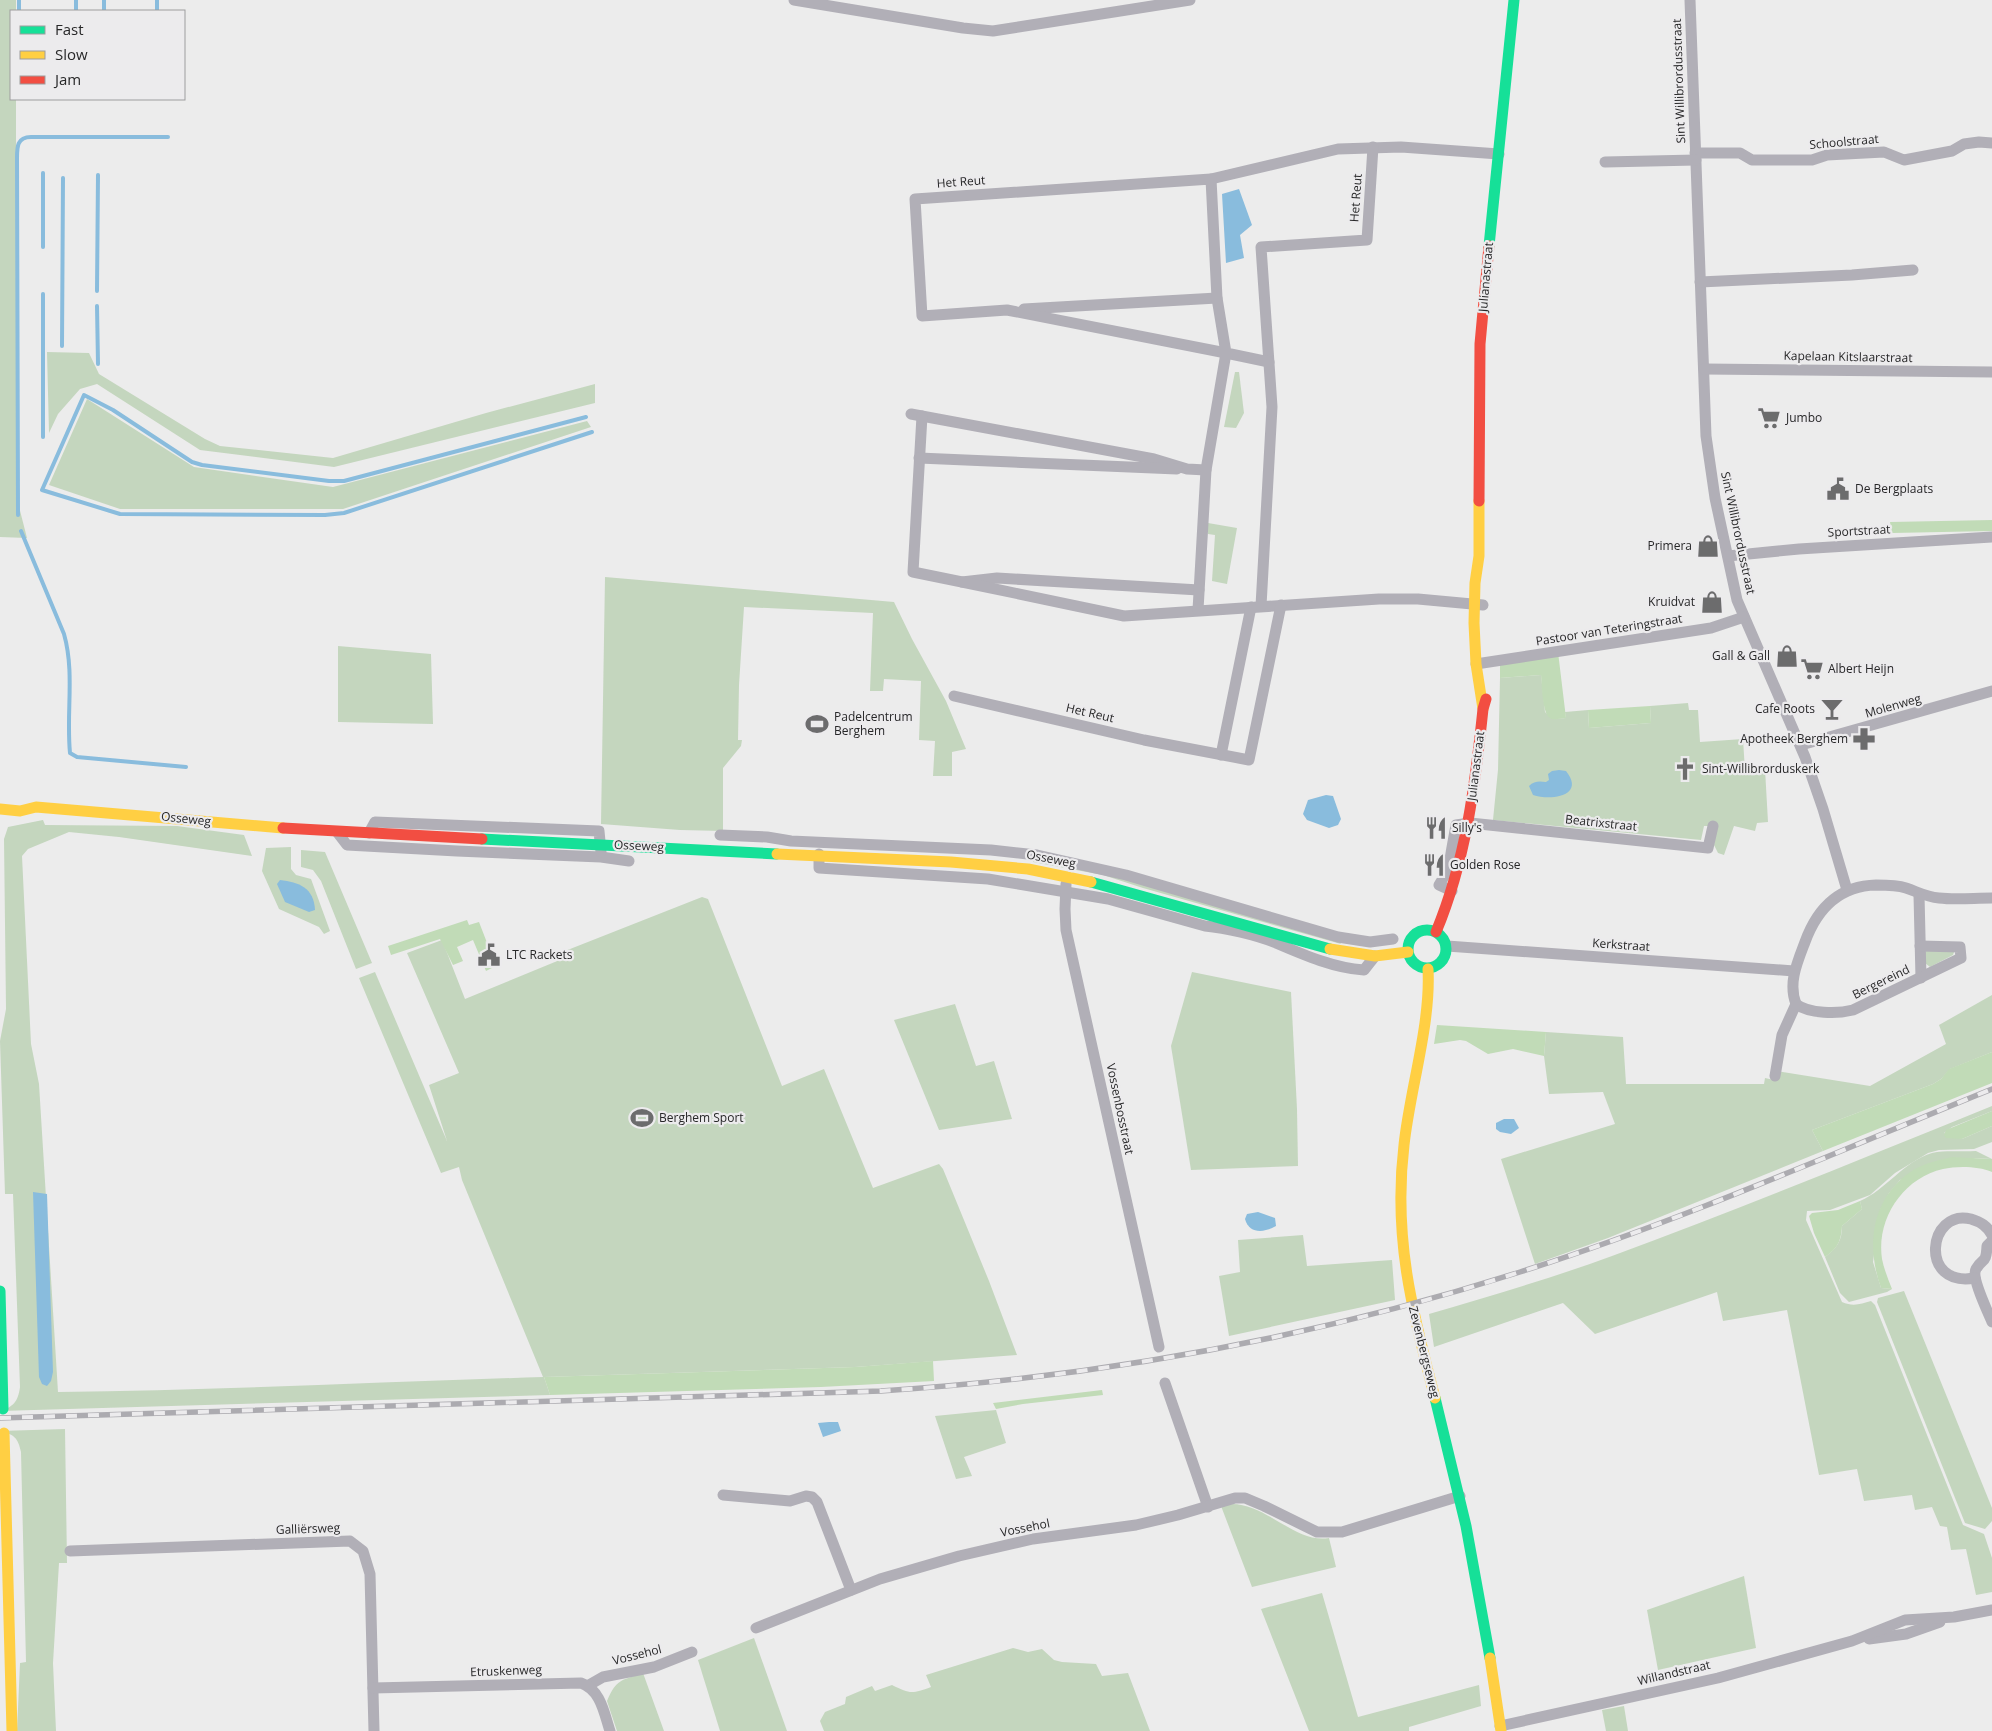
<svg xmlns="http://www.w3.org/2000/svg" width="1992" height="1731" viewBox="0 0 1992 1731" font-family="'Open Sans',sans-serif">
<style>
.green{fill:#c4d6be}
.forest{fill:#c1dbb7}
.water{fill:#89bcdd}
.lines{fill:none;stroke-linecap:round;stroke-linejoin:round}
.stream{stroke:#89bcdd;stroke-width:4}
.street{stroke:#b1afb7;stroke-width:11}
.fast{stroke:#16e098;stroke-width:11}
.slow{stroke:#ffcf43;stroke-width:11}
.jam{stroke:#f24e42;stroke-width:11}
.rail-casing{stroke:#acabb0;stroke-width:5.5}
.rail{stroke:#ecebed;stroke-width:4;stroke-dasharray:11;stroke-linecap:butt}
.labels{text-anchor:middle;stroke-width:4.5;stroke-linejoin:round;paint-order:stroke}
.street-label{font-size:12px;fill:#272728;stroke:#ecebed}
.poi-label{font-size:12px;fill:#272728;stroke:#ecebed;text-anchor:start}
</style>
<rect width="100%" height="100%" fill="#ececec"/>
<g class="green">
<path d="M0,0h16v11h-5v88h5v396l11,43 -27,-1z"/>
<path d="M47,352l42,1 10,21 106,65 15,7 113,12 153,-45 109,-29v19l-261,64 -134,-17 -103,-66 -17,5 -22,25 -9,19z"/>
<path d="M1235,372h4l5,41 -8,15 -12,-1z"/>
<path d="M87,399l107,68 139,20 254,-66 4,6 -248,82h-223l-71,-24z"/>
<path d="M1208,523l29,5 -10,56 -15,-3 3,-46 -7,-1z"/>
<path d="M605,577l289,25 18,37 34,62 20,48 -14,3v24h-19l2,-35 -16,-1 2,-59 -37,-2 -1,12h-13l3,-78 -129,-6 -5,78 -1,55h4l-1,6 -18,22v63l-43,-1 -79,-6z"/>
<path d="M338,646l93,8 2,70 -95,-2z"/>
<path d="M1541,675l4,37 8,7 13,-1 -1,-6 23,-2 1,18 62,-5 -1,-17 38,-3 1,7h9l2,32 43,-3 2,32 20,-2 3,53 -11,1 -2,8 -21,-5 -10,29 -6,-2 -4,-8 3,-19h-13l-3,14 -208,-20 5,-50 2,-92z"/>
<path d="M43,820l2,5 132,1 67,9 8,21 -133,-19 -50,-5 -41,17 -6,7 9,188 8,40 19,308c162,-2 324,-10 485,-15l-81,-197 -3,-13 -18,6 -82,-195 16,-6 72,169 -18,-56 30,-12 -52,-120 35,-13 23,59 102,-42 -2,-6 137,-54 6,2 74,187 42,-17 49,119 66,-24 4,5 46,112 28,74 -162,12 -311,10 6,18 -550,16c13,-4 18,-9 20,-24l-7,-193h-8l-5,-153 6,-32 -2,-170 4,-12z"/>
<path d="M291,847v22l5,6 15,4 19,52 -6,3 -5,-7 -40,-18 -17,-38 4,-23z"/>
<path d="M301,850l24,2 47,111 -16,6 -35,-88 -8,-11 -12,-3z"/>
<path d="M1033,857l66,15 241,70 1,2 -198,-56 -40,-13 -70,-13z"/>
<path d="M1927,949l27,3 -1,3 -23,12 -5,-4v-10z"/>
<path d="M1192,972l99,20 6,117 1,57 -107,4 -20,-124z"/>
<path d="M1992,995v57l-42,17 -9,10 -8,5 -121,46 11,21 -215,87 -73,26 -34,-105 114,-35 -12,-32 -54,2 -5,-38 2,-24 77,5 3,47h138l1,-6 9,2 2,-9 94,15 76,-42 -7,-19z"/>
<path d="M955,1004l21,62 18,-5 18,58 -73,11 -45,-110z"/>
<path d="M1992,1106v5l-40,16 -8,6 18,6 30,-13v16l-18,7 -35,1 -11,3 -33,20 -25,22 -40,15 -23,1 -1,9 36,82c11,5 19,2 29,-1l4,4 88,220 21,9 8,24v34l-16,3 -10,-46 -15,1 -4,-23 -7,-1 -8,-19 -17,3 -3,-15 -48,6 -7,-32 -38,6 -32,-165 -64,11 -6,-29 -122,42 -32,-31 -129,44 -5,-33c61,-18 123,-36 183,-58 128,-47 254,-99 380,-150z"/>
<path d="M1976,1151l16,8 -17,-1 -75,22 -11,13 -9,17 -7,52 8,26 11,1 -5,3 -38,10 -9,-9 -15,-36c12,-9 17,-16 17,-31l20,-17 -2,-8c26,-11 44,-40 72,-48 13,-3 30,-1 44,-2z"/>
<path d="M1303,1235l4,31 85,-6 3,40 -166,36 -10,-60 21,-4 -2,-32z"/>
<path d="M1904,1291l88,217v13l-7,8 -20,-6 -88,-221 1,-4z"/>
<path d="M996,1410l10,33 -42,14 8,19 -16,3 -21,-63z"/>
<path d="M65,1429l2,134h-8l-6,100 3,68h-39l3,-68 6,-1 -5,-210c-3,-14 -7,-18 -21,-21z"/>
<path d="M1232,1504c35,0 64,40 97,34l7,29 -84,20 -31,-81z"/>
<path d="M1744,1576l12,72 -98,22 -11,-60z"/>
<path d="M1322,1593l36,124 121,-32 2,21 -72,21v4h-100l-48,-122z"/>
<path d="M754,1638l33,93h-67l-22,-71z"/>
<path d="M1013,1648l15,4 14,-3 12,11 8,2 34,2 6,12 26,-3 22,58h-326l-4,-10 5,-9 20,-8 1,-7 26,-11 3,5 17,-6c18,9 20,9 39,2l-5,-12z"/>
<path d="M643,1673l21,58h-47l-10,-30c10,-23 14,-20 36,-28z"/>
<path d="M1624,1706l4,25h-22l-4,-21z"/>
</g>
<g class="forest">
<path d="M1992,520v11l-100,2 -2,-11z"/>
<path d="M1558,652l8,66c-5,0 -12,3 -16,0 -8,-5 -8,-34 -9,-43l-41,3v-16z"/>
<path d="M1650,706l1,17 -62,5 -1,-18z"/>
<path d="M467,920l2,5 10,-3 17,44 -10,5 -13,-31 -16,7 6,14 -10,4 -13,-26 -49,16 -3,-9z"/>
<path d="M1437,1025l109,7 -2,24 -31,-7 -25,5 -22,-13 -6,-1 -26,4z"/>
<path d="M1992,1052v31l-169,68 -11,-21 121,-46 8,-5 8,-10z"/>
<path d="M1992,1111v15l-30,13 -16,-1 -2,-3 2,-5z"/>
<path d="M1952,1157l40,2v13c-14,-6 -35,-6 -49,-3 -40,9 -67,50 -61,90 2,10 6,20 10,30l-11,-1c-16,-44 -9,-93 34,-119 11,-6 24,-9 37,-12z"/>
<path d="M1860,1201l2,8 -20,17c-1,15 -4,22 -17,31l-11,-24 -5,-17 3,-3 26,-3z"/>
<path d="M933,1361l1,20 -113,6 -271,8 -6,-18 311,-10z"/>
<path d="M1102,1390l1,5 -80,9 -27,5 -3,-6z"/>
</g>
<g class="water">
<path d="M1239,189l13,36 -12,10 4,23 -18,5 -4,-69z"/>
<path d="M1559,770l7,1c20,25 -15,30 -33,24l-4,-9c5,-5 10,-5 17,-4l3,-2 -1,-6 4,-3z"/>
<path d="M1326,795l7,1 8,23 -3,6 -9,3 -22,-8 -4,-6 5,-14z"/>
<path d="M280,880c19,2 34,8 35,30l-6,2 -24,-10 -8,-18z"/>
<path d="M1504,1119h10l5,9 -8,6 -11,-2 -4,-3v-6z"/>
<path d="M33,1192l14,2 6,178 -2,9 -4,5 -5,-2 -3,-7z"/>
<path d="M1258,1212l17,6 1,8c-12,7 -27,8 -31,-7l2,-5z"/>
<path d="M829,1422h9l3,9 -18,6 -5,-14z"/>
</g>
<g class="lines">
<g class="stream">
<path d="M19,0v11"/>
<path d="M76,0v11"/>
<path d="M104,0v11"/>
<path d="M157,0v11"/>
<path d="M43,173v74"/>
<path d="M97,291l1,-116"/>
<path d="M97,306l1,58"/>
<path d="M62,346l1,-168"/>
<path d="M586,417l-242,64h-15l-127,-16 -10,-3 -79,-52 -29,-15 -42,95 78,24 205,1 19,-2 248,-81"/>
<path d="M43,437v-143"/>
<path d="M18,515l-1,-357c0,-11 0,-21 14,-21h137"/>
<path d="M21,531l43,103c11,39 2,79 6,119l7,4 109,10"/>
</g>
<g class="street">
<path d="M794,0l169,28 30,3 197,-31"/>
<path d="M1690,0l16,436 9,62 22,102 68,157 18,52 24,81"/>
<path d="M1695,153h45l12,7h60l15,-5 57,-3 20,8 48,-9 12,-7 15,-2 13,1"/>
<path d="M1605,162l91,-2"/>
<path d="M1211,179l127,-30 63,-2 98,7"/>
<path d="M1700,282l152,-7 61,-5"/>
<path d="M1024,309l193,-11"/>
<path d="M1704,369l288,3"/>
<path d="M911,414l243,45 33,10 19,1"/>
<path d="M922,416l-9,156 49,10 35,-4 202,12"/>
<path d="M919,458l258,11"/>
<path d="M1728,556l71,-7 193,-12"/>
<path d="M962,582l162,34 255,-17h39l65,6"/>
<path d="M1261,606l11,-199 -11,-160 106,-7 6,-93"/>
<path d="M1198,610l8,-140 20,-117 -9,-55 -6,-119 -296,20 7,117 85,-6 219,43 43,9"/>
<path d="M1476,664l235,-36 33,-11"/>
<path d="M954,696l190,44 105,20 32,-155"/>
<path d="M1801,745l191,-54"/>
<path d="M1221,755l30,-148"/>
<path d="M337,832l10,13 110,6 144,6 28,4"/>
<path d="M369,833l6,-11 224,9 2,21"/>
<path d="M720,835l47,2 24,4 200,9 46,5 89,20 212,62 32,5 23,-3"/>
<path d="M819,854v14l169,11 120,20 97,27c21,2 51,9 71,17 28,12 58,25 88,27l11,-14"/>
<path d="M1066,884l-1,25 1,21 93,417"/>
<path d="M1452,891l-13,-6 9,-15 8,-45 14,-2 238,25 5,-22"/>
<path d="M1919,895l2,83"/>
<path d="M1447,946l347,25"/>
<path d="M1796,1004c13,10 42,10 57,6l108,-52 -1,-11 -40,-1"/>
<path d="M1775,1076l7,-41 14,-31c-8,-21 1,-41 9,-62 12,-33 34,-56 71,-57 10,0 21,0 30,3 12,4 20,9 33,10 17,2 35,0 53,0"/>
<path d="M1992,1241l-5,5c-1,19 -4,11 -11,23 -5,9 12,43 16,53"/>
<path d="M1975,1278c-57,10 -47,-70 -4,-59 10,3 16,7 21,16"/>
<path d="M1165,1383l43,124"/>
<path d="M723,1495l67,6 16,-5 6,1 5,5 34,88"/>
<path d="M70,1551l280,-10 13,10 7,23 4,157"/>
<path d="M756,1628l124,-49 79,-23 74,-17 103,-14 42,-10 57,-17h10l19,8 53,26h25l118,-36"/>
<path d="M1869,1639l37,-5 34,-12"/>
<path d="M589,1685l14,-8 51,-10 38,-15"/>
<path d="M373,1688l208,-5c20,7 23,30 29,48"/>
<path d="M1500,1726l218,-48 134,-37 53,-21 49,-3 38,-7"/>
</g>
<g class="fast">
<path d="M1489,246l25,-246"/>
<path d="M482,839l295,15"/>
<path d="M1091,882l239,67"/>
<circle cx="1427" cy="949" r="19"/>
<path d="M0,1291l3,118"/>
<path d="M1435,1398l31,128 24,132"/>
</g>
<g class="slow">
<path d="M1479,501v55l-4,27 -1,40 2,41 7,45"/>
<path d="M0,809l20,2 16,-4 247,21"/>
<path d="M777,854l174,8 77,7 63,13"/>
<path d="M1330,949l45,7 33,-4"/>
<path d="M1428,969c3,55 -18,120 -24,176 -11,91 8,166 31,253"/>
<path d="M4,1433l8,298"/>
<path d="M1490,1658l11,73"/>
</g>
<g class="jam">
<path d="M1479,501l1,-157 9,-98"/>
<path d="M283,828l199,11"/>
<path d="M1436,932c30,-72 39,-146 47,-223l3,-10"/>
</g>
<defs>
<path id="rail" d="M0,1418l881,-27c218,-14 432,-53 639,-119 161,-51 316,-120 472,-183"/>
</defs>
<use href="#rail" class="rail-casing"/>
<use href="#rail" class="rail"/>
</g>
<defs>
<symbol id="supermarket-bare" viewBox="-9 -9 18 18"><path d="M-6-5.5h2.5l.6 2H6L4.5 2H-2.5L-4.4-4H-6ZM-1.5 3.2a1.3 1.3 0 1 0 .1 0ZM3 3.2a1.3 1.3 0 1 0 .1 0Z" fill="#6c6c6d" stroke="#ecebed" stroke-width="2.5" paint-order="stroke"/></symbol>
<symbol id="civic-bare" viewBox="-9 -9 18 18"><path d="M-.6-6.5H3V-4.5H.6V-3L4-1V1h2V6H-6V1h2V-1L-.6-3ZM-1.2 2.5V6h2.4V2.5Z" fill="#6c6c6d" stroke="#ecebed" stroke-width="2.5" paint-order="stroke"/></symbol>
<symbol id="shop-bare" viewBox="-9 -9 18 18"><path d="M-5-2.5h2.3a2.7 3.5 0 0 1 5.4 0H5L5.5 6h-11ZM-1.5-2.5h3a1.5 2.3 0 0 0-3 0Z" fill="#6c6c6d" stroke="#ecebed" stroke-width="2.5" paint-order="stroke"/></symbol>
<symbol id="bar-bare" viewBox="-9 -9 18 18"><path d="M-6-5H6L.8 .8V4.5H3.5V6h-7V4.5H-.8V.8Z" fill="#6c6c6d" stroke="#ecebed" stroke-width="2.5" paint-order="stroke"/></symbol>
<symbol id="stadium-bare" viewBox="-9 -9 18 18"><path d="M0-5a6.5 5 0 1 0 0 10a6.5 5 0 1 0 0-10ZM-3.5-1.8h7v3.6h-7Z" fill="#6c6c6d" stroke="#ecebed" stroke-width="2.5" paint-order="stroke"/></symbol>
<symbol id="pharmacy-bare" viewBox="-9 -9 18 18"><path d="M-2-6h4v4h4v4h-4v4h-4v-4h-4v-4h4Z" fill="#6c6c6d" stroke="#ecebed" stroke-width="2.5" paint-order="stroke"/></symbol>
<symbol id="church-bare" viewBox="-9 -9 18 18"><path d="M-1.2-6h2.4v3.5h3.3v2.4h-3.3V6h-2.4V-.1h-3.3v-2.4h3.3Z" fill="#6c6c6d" stroke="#ecebed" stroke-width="2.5" paint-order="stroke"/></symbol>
<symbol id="restaurant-bare" viewBox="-9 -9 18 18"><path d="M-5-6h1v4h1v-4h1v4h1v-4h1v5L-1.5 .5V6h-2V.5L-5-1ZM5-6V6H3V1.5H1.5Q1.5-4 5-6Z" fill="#6c6c6d" stroke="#ecebed" stroke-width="2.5" paint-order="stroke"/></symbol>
</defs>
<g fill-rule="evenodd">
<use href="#supermarket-bare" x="1753" y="402" width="32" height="32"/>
<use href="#civic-bare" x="1822" y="473" width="32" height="32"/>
<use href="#shop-bare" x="1692" y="530" width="32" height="32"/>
<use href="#shop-bare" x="1696" y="586" width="32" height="32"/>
<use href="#shop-bare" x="1771" y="640" width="32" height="32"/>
<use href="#supermarket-bare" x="1796" y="653" width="32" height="32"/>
<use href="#bar-bare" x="1816" y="693" width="32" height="32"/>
<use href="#stadium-bare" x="801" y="708" width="32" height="32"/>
<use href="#pharmacy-bare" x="1848" y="723" width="32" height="32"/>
<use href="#church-bare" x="1669" y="753" width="32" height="32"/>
<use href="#restaurant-bare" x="1420" y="812" width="32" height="32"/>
<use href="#restaurant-bare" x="1418" y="849" width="32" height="32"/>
<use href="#civic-bare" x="473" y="939" width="32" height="32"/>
<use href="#stadium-bare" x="626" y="1102" width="32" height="32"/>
</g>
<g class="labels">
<g class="street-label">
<text transform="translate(1679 81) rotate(-92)" y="4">Sint Willibrordusstraat</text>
<text transform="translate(1844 142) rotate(-5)" y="4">Schoolstraat</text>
<text transform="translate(961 182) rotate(-4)" y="4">Het Reut</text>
<text transform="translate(1356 198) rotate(-86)" y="4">Het Reut</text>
<text transform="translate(1486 277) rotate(-85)" y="4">Julianastraat</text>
<text transform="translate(1848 357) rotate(1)" y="4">Kapelaan Kitslaarstraat</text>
<text transform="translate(1859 531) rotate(-3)" y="4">Sportstraat</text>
<text transform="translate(1738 533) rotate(78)" y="4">Sint Willibrordusstraat</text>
<text transform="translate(1609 630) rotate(-9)" y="4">Pastoor van Teteringstraat</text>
<text transform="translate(1893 706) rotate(-16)" y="4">Molenweg</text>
<text transform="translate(1090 713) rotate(13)" y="4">Het Reut</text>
<text transform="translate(1476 766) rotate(-83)" y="4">Julianastraat</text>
<text transform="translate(186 819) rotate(6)" y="4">Osseweg</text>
<text transform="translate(1601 823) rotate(6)" y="4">Beatrixstraat</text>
<text transform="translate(639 846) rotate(3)" y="4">Osseweg</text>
<text transform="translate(1051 859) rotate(11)" y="4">Osseweg</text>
<text transform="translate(1621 945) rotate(4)" y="4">Kerkstraat</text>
<text transform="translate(1881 982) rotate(-26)" y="4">Bergereind</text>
<text transform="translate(1120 1109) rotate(78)" y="4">Vossenbosstraat</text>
<text transform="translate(1424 1352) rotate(76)" y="4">Zevenbergseweg</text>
<text transform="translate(1025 1528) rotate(-11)" y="4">Vossehol</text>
<text transform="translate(308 1529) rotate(-2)" y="4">Galliërsweg</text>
<text transform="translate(637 1655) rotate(-14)" y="4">Vossehol</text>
<text transform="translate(506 1671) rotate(-2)" y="4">Etruskenweg</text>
<text transform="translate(1674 1673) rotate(-13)" y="4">Willandstraat</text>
</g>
<g class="poi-label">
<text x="1786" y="422">Jumbo</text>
<text x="1855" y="493">De Bergplaats</text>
<text x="1692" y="550" text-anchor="end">Primera</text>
<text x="1695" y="606" text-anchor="end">Kruidvat</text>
<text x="1770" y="660" text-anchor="end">Gall &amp; Gall</text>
<text x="1828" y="673">Albert Heijn</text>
<text x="1815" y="713" text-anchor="end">Cafe Roots</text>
<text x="834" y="721">Padelcentrum<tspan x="834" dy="14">Berghem</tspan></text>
<text x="1848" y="743" text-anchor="end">Apotheek Berghem</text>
<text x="1702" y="773">Sint-Willibrorduskerk</text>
<text x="1452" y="832">Silly's</text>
<text x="1450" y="869">Golden Rose</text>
<text x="506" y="959">LTC Rackets</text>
<text x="659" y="1122">Berghem Sport</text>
</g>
</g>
<rect x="10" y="10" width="175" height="90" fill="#ecebed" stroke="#9d9d9e"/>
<rect x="20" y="26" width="25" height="8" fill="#16e098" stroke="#9d9d9e"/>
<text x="55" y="35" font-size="15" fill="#272728">Fast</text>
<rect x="20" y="51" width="25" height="8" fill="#ffcf43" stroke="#9d9d9e"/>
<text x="55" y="60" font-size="15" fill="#272728">Slow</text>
<rect x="20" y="76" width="25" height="8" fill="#f24e42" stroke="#9d9d9e"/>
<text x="55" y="85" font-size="15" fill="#272728">Jam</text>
</svg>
